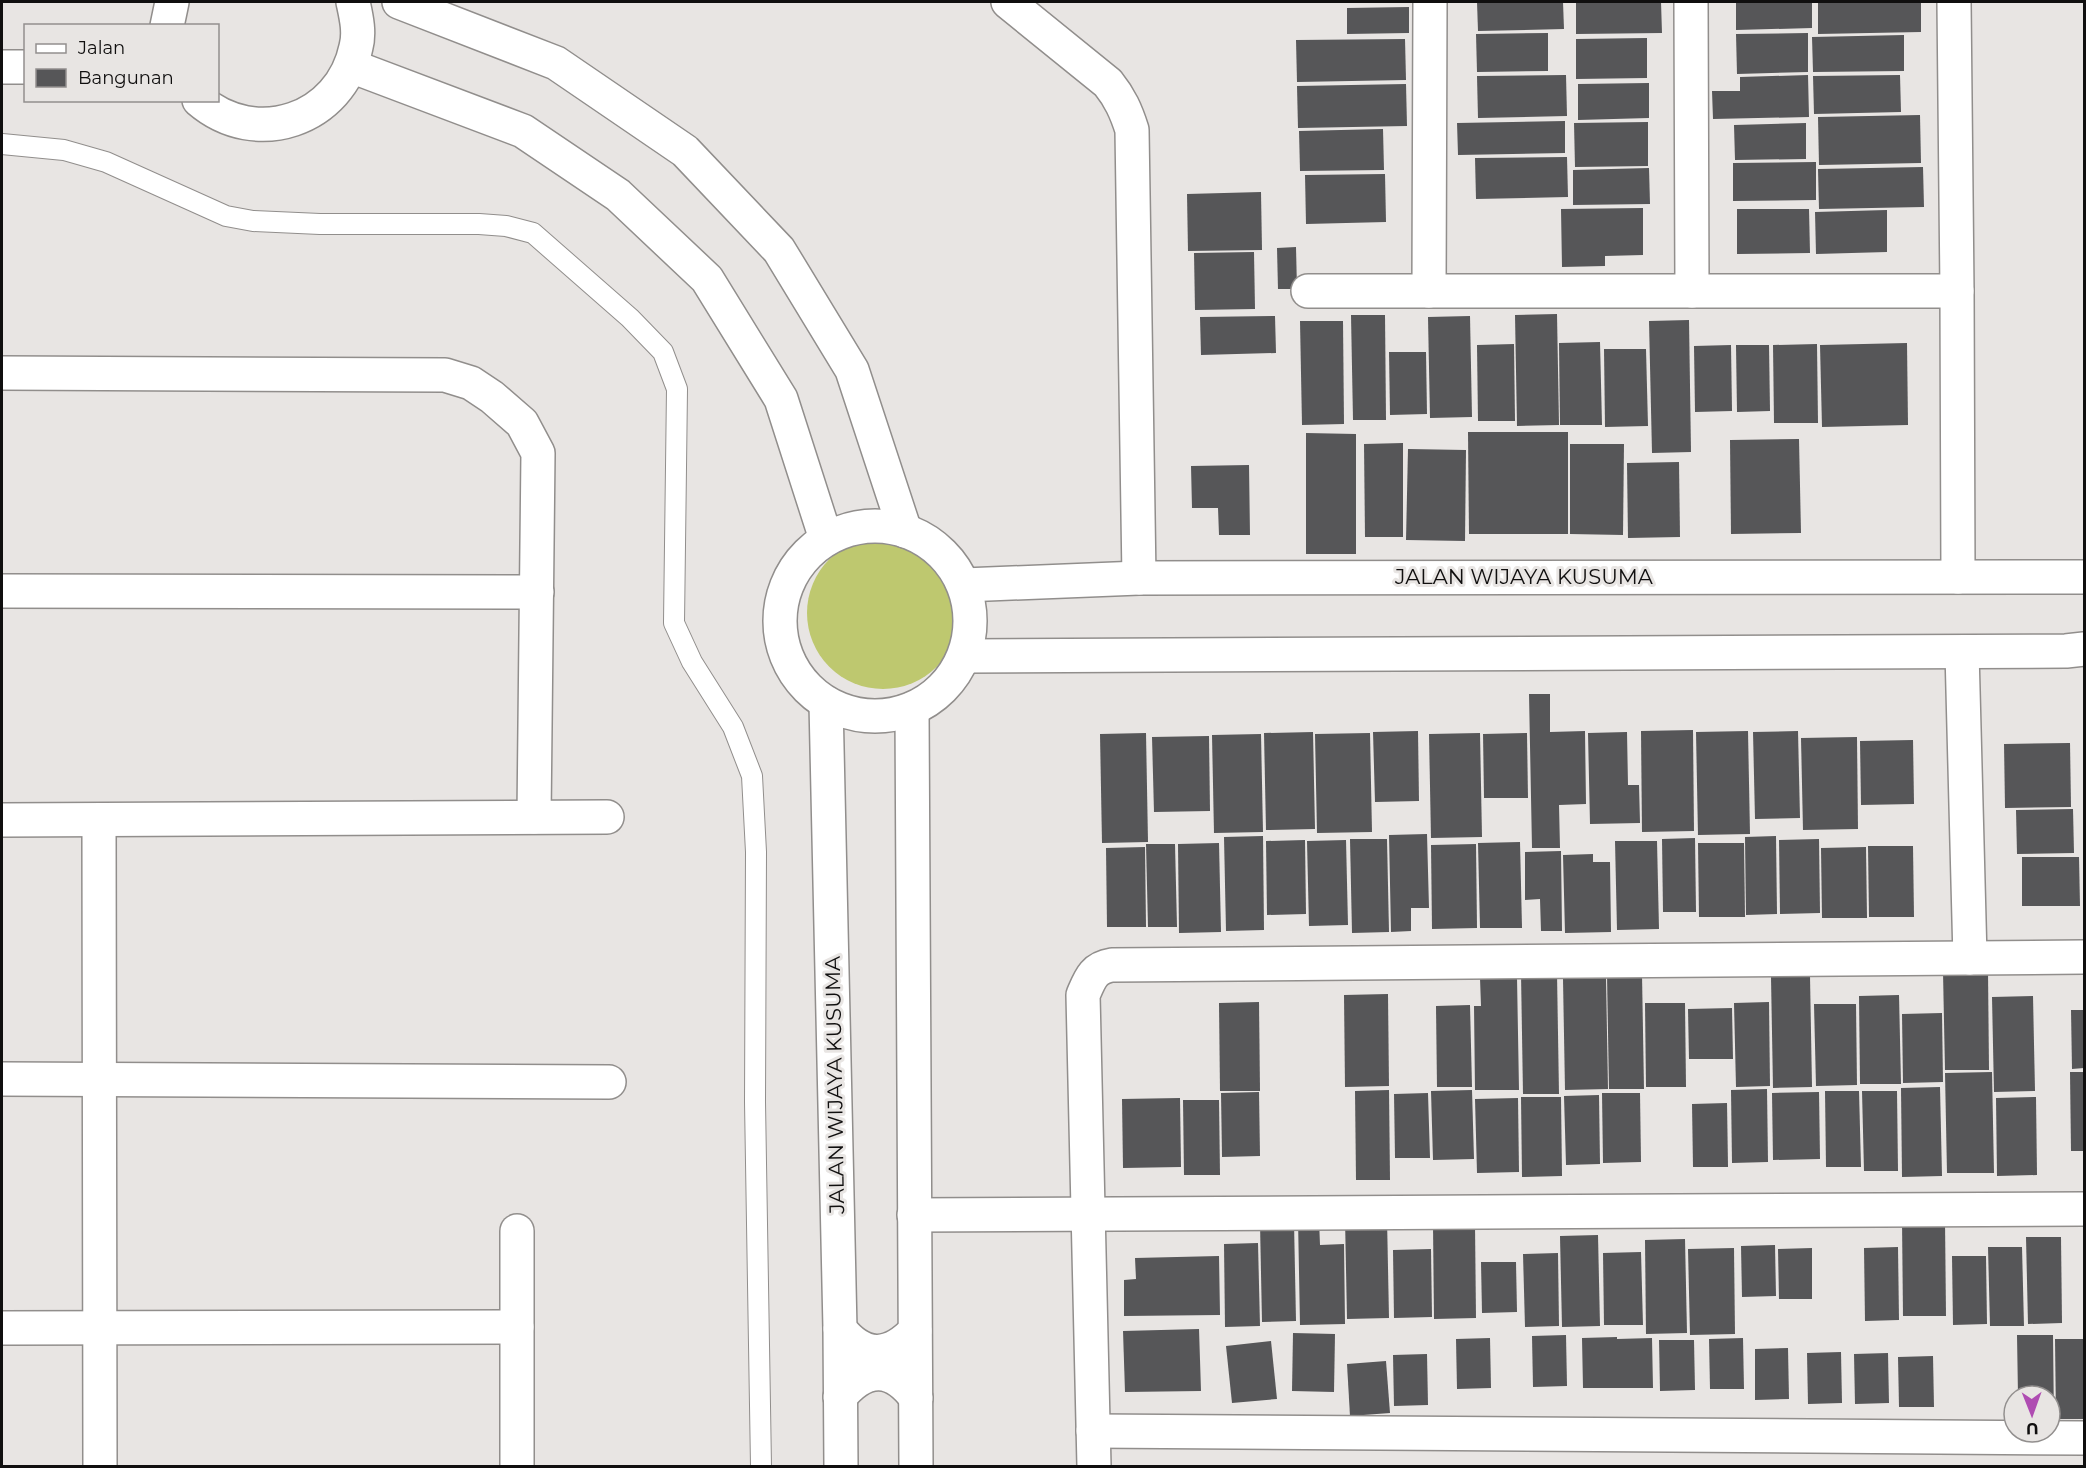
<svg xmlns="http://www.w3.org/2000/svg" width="2086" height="1468" viewBox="0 0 2086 1468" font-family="Montserrat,sans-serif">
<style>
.green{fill:#bec86f}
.building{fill:#565658}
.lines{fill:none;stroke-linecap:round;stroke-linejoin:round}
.service-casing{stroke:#918e8c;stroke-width:22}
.minor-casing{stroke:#918e8c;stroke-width:36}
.tertiary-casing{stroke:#918e8c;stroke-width:36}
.service{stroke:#fff;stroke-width:20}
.minor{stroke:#fff;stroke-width:33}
.tertiary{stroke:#fff;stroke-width:33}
.labels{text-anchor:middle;stroke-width:6;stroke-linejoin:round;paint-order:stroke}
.street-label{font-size:21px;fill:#100f0f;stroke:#e8e5e3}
</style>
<rect width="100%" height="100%" fill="#e8e5e3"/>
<circle class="green" cx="883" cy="613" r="76"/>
<g class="building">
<path d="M1477,2h86l1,27 -86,2z"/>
<path d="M1576,2h85l1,31 -86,1z"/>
<path d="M1736,2h76v26l-76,2z"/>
<path d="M1818,2h103v30l-103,2z"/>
<path d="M1409,7v26l-62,1v-26z"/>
<path d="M1548,33v38l-71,1 -1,-38z"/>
<path d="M1808,33v39l-71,2 -1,-40z"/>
<path d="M1904,35v36l-91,1 -1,-35z"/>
<path d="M1647,38v40l-71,1v-40z"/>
<path d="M1405,39l1,41 -109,2 -1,-42z"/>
<path d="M1566,75l1,41 -89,2 -1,-42z"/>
<path d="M1808,75l1,42 -96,2 -1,-28h28v-14z"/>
<path d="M1900,75l1,37 -87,2 -1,-38z"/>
<path d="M1649,83v35l-71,2v-36z"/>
<path d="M1406,84l1,42 -109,2 -1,-42z"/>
<path d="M1920,115l1,48 -102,2 -1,-48z"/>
<path d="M1565,121v32l-107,2 -1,-32z"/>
<path d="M1648,122v44l-73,1 -1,-44z"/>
<path d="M1806,123v36l-71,1 -1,-35z"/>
<path d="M1383,129l1,41 -84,1 -1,-40z"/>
<path d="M1567,157l1,40 -92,2 -1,-41z"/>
<path d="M1816,162v38l-83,1v-38z"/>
<path d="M1923,167l1,40 -105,2 -1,-40z"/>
<path d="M1649,168l1,36 -77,1v-35z"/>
<path d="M1385,174l1,48 -80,2 -1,-49z"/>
<path d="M1261,192l1,58 -74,1 -1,-57z"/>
<path d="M1643,208v47l-38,1v10l-43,1 -1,-58z"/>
<path d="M1737,209h72l1,44 -73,1z"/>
<path d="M1887,210v42l-71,2 -1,-42z"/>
<path d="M1296,247l1,42h-19l-1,-41z"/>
<path d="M1254,252l1,57 -60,1 -1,-57z"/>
<path d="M1557,314l2,111 -42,1 -2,-111z"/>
<path d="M1351,315h34l1,105h-33z"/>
<path d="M1275,316l1,37 -75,2 -1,-38z"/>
<path d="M1470,316l2,101 -42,1 -2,-101z"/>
<path d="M1689,320l2,132 -39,1 -3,-132z"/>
<path d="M1300,321h43l1,103 -42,1z"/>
<path d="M1600,342l2,83h-42l-1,-82z"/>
<path d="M1907,343l1,82 -86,2 -2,-82z"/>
<path d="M1514,344l1,77h-37l-1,-76z"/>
<path d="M1817,344l1,79h-44l-1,-78z"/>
<path d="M1731,345l1,66 -37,1 -1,-66z"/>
<path d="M1736,345h33l1,66 -33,1z"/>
<path d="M1604,349h42l2,77 -43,1z"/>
<path d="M1389,352h37l1,62 -37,1z"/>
<path d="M1468,432h100v102h-99z"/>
<path d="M1306,433l50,1v120h-50z"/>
<path d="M1799,439l2,94 -70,1 -1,-94z"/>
<path d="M1403,443v94h-38l-1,-93z"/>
<path d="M1570,444h54l-1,91 -53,-1z"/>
<path d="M1408,449l58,1 -1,91 -59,-1z"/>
<path d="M1679,462l1,75 -52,1 -1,-75z"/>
<path d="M1249,465l1,70h-31l-1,-27h-26l-1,-42z"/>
<path d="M1529,694h21v38l35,-1 1,73 -27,1 1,43h-28z"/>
<path d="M1693,730l1,101 -52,1 -1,-101z"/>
<path d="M1418,731l1,70 -44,1 -2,-70z"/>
<path d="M1748,731l2,103 -52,1 -2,-103z"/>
<path d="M1798,731l2,87 -45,1 -2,-87z"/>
<path d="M1313,732l2,97 -49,1 -2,-97z"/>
<path d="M1627,732l1,53h11l1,38 -50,1 -2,-91z"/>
<path d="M1146,733l2,109 -46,1 -2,-109z"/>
<path d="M1370,733l2,99 -55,1 -2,-99z"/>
<path d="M1480,733l2,104 -51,1 -2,-104z"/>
<path d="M1527,733l1,65h-44l-1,-64z"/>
<path d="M1261,734l2,98 -49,1 -2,-98z"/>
<path d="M1209,736l1,75 -56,1 -2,-75z"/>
<path d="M1857,737l1,92 -55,1 -2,-92z"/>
<path d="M1913,740l1,64 -53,1 -1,-64z"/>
<path d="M2070,743l1,64 -66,1 -1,-64z"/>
<path d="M2073,809l1,44 -57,1 -1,-44z"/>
<path d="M1427,834l2,74h-18v23l-20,1 -2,-97z"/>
<path d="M1263,836l1,94 -38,1 -2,-94z"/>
<path d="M1776,836l1,78 -31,1 -1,-78z"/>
<path d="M1695,838l1,74h-33l-1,-73z"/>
<path d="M1350,839h37l2,93 -37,1z"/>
<path d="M1819,839l1,74 -40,1 -1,-74z"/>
<path d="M1305,840l1,74 -39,1 -1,-74z"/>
<path d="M1346,840l2,85 -39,1 -2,-85z"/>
<path d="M1615,841h42l2,88 -42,1z"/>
<path d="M1520,842l2,86h-42l-2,-85z"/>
<path d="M1219,843l2,89 -42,1 -1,-89z"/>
<path d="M1698,843h46l1,74h-46z"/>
<path d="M1146,844h29l2,83h-29z"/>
<path d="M1476,844l1,84 -45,1 -1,-84z"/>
<path d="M1868,846h45l1,71h-45z"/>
<path d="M1145,847l1,80h-39l-1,-79z"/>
<path d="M1866,847l1,71h-45l-1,-70z"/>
<path d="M1561,851l1,80h-21l-1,-32 -15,1v-48z"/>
<path d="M1593,854v8h17l1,70 -46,1 -2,-78z"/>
<path d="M2022,857h57l1,49h-58z"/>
<path d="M1988,971l1,99h-44l-2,-98z"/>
<path d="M1521,973h36l2,121h-36z"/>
<path d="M1607,974h35l2,115h-35z"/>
<path d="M1810,976l2,111 -39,1 -2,-111z"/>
<path d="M1517,977l2,113h-44l-1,-84h7l-1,-28z"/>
<path d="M1606,978l2,111 -43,1 -2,-111z"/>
<path d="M1388,994l1,92 -44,1 -1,-92z"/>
<path d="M1899,995l2,89h-41l-1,-88z"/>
<path d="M2033,996l2,95 -41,1 -2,-95z"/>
<path d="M1259,1002l1,89h-40l-1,-88z"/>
<path d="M1769,1002l1,84 -34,1 -2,-84z"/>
<path d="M1645,1003h40l1,84h-40z"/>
<path d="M1814,1004h42l1,81 -41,1z"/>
<path d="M1470,1005l2,82h-35l-1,-81z"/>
<path d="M1732,1008l1,51h-44l-1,-50z"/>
<path d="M2071,1010h13v58l-12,1z"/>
<path d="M1942,1013l1,69 -40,1 -1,-69z"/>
<path d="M1992,1072l2,101h-47l-2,-100z"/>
<path d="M2070,1072h14v79h-13z"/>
<path d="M1940,1087l2,89 -40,1 -1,-89z"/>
<path d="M1767,1089l1,73 -36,1 -1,-73z"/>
<path d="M1389,1090l1,90h-34l-1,-89z"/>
<path d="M1472,1090l2,69 -41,1 -2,-69z"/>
<path d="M1825,1091h34l2,76h-35z"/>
<path d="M1862,1091h35l1,80h-34z"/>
<path d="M1259,1092l1,64 -38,1 -1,-64z"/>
<path d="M1819,1092l1,67 -47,1 -1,-67z"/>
<path d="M1428,1093l2,65h-35l-1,-64z"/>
<path d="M1602,1093h38l1,69 -38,1z"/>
<path d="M1599,1095l1,69 -34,1 -2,-69z"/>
<path d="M1521,1097h40l1,79 -40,1z"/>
<path d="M2036,1097l1,78 -40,1 -1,-78z"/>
<path d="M1180,1098l1,69 -58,1 -1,-69z"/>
<path d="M1518,1098l1,74 -42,1 -2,-74z"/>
<path d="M1183,1100h36l1,75h-36z"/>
<path d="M1727,1103l1,64h-35l-1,-63z"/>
<path d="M1345,1218h42l2,100 -42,1z"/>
<path d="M1298,1219h21l1,26 24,-1 1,80 -45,1z"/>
<path d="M1902,1220h43l1,96h-43z"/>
<path d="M1294,1222l2,99 -34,1 -2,-99z"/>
<path d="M1475,1224l1,94 -42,1 -1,-94z"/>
<path d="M1598,1235l2,91 -38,1 -2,-91z"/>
<path d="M2026,1237h35l1,86 -34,1z"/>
<path d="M1685,1239l2,94 -41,1 -1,-94z"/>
<path d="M1258,1243l2,83 -35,1 -1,-83z"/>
<path d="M1775,1245l1,51 -34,1 -1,-51z"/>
<path d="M1898,1247l1,73 -34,1 -1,-73z"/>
<path d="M1988,1247h34l2,79h-34z"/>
<path d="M1734,1248l1,86 -45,1 -2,-86z"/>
<path d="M1812,1248v51h-33l-1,-50z"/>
<path d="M1431,1249l1,68 -38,1 -1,-68z"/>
<path d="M1641,1252l2,73h-39l-1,-72z"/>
<path d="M1558,1253l1,73 -34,1 -2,-73z"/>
<path d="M1219,1256l1,59 -96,1v-36l12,-1 -1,-21z"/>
<path d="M1952,1256h34l1,68 -34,1z"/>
<path d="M1481,1262h35l1,50 -35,1z"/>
<path d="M1199,1329l2,62 -76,1 -2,-61z"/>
<path d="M1293,1333l42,1 -1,58 -42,-1z"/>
<path d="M1566,1335l1,51 -34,1 -1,-51z"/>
<path d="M2017,1335h36l1,90h-4v-29h-32z"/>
<path d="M1617,1337v2l35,-1 1,50h-70l-1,-50z"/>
<path d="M1490,1338l1,50 -34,1 -1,-50z"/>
<path d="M1743,1338l1,51h-34l-1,-50z"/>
<path d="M2055,1339h29v80h-28z"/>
<path d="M1659,1340h35l1,50 -35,1z"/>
<path d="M1271,1341l6,58 -45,4 -6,-57z"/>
<path d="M1788,1348l1,51 -34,1v-51z"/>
<path d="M1841,1352l1,51 -34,1 -1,-51z"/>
<path d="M1888,1353l1,50 -34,1 -1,-50z"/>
<path d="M1427,1354l1,51 -34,1 -1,-51z"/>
<path d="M1933,1356l1,51h-35l-1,-50z"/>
<path d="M1386,1361l4,52 -40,3 -3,-52z"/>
</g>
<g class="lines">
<defs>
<path id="service" d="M2,144l62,6 42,12 120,54 27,5 67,3h159l27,2 27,7 97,85 33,34 14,37 -3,234 18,39 41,65 19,49 4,76 -1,250 6,364"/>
<g id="minor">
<path d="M1008,2l100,81c12,15 18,28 24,47l7,448"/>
<path d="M1691,2l1,289"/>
<path d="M1954,2l3,289 1,286"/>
<path d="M2,67h24"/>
<path d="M1308,291h649"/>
<path d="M1429,291l1,-289"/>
<path d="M2,373l443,2 26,8 21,14 30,26 16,30 -4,364"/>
<path d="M2,591l535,1"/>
<path d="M1962,652l8,306"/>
<path d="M2,820l605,-3"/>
<path d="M99,820l1,646"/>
<path d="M2,1079l607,3"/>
<path d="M914,1215l1170,-6"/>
<path d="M517,1231v235"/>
<path d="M2,1328l515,-1"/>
<path d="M1093,1431l991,7"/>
<path d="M1094,1466l-11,-471c7,-16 10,-27 29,-30l972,-8"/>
</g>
<g id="tertiary">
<path d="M399,2l157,61 129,88 94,99 73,120 53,161"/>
<path d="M167,26l5,-24"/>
<path d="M351,66l172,65 95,64 89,84 74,120 45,140"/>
<path d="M199,100c57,49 142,20 157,-53 4,-15 0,-31 -3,-45"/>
<circle cx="875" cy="621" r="95"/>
<path d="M964,585l175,-7 945,-1"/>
<path d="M965,656l1101,-5 18,-2"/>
<path d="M826,703l14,626 1,137"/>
<path d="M912,709l4,757"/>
<path d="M840,1329c24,30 49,29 75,2"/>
<path d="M840,1397c26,-31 52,-31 76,1"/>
</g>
</defs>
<use href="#service" class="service-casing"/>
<use href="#minor" class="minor-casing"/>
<use href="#tertiary" class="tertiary-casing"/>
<use href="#service" class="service"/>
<use href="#minor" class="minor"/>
<use href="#tertiary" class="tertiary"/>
</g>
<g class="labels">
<g class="street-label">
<text x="1524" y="584">JALAN WIJAYA KUSUMA</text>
<text transform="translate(835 1085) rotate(-91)" y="7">JALAN WIJAYA KUSUMA</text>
</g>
</g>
<rect width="2086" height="1468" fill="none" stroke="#100f0f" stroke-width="6"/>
<rect x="24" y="24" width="195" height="78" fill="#e8e5e3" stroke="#928f8e" stroke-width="1.5"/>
<rect x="36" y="44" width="30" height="9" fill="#ffffff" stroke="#928f8e" stroke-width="1.5"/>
<text x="78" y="54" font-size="18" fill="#100f0f">Jalan</text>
<rect x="36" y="69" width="30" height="18" fill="#565658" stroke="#928f8e" stroke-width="1.5"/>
<text x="78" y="84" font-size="18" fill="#100f0f">Bangunan</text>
<g transform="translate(2032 1414) rotate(179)"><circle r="28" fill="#e8e5e3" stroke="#928f8e" stroke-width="1.5"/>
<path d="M0-4.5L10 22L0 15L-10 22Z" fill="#af4cb2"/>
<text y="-9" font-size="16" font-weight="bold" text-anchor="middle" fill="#100f0f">U</text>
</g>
</svg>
